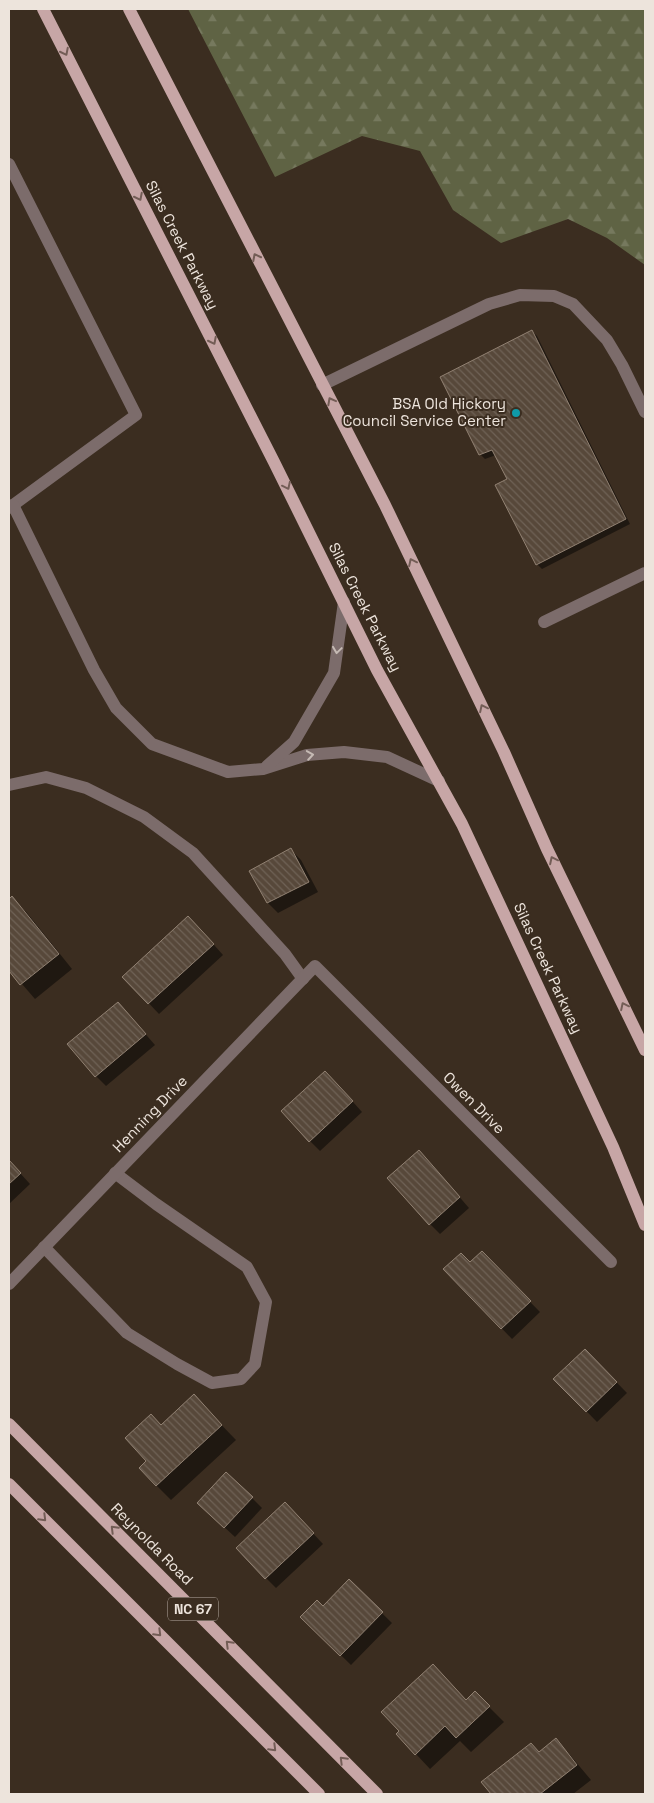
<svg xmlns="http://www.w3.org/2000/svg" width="654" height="1803" viewBox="0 0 654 1803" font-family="'Space Grotesk',sans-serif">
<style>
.forest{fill:url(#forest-firs)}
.shadow{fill:#0007}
.building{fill:url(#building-back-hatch);stroke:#918172}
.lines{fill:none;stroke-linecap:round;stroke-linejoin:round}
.minor{stroke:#7c6c6b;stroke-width:12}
.major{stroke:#c7a6a6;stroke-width:12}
.oneway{stroke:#735d56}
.oneway2{stroke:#c5bab4}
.culture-dot{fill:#0f9aa8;stroke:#3b2d20;stroke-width:2}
.labels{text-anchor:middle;stroke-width:4;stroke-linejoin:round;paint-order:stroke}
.shield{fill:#3b2d20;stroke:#b8ada4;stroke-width:1}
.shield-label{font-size:14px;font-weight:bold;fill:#ede4dc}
.street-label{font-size:15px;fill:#ede4dc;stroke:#3b2d20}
.poi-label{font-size:15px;fill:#ede4dc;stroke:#3b2d20;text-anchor:end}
</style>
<defs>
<pattern id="forest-firs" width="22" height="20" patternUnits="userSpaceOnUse" patternTransform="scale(1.25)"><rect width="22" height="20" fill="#5f6344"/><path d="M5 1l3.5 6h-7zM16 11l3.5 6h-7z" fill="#76795e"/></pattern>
<pattern id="building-back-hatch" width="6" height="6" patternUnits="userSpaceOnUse" patternTransform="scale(1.25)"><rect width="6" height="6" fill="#57483a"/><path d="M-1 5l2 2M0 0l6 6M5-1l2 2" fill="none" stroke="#6f6256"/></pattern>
</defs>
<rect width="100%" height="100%" fill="#3b2d20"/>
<path class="forest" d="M188,9h457v256l-38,-27 -39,-19 -67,24 -48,-33 -33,-59 -58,-15 -87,41z"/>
<g class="shadow">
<path d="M532,331l5,5 93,188 -88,45 -5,-5 -28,-85 -13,-24 -11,4 -5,-5 -38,-77z"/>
<path d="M291,850l10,10 17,32 -40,21 -10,-10 -17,-32z"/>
<path d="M12,898l15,15 45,56 -37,30 -26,-30v-69z"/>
<path d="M199,928l24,27 -64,59 -35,-37z"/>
<path d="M128,1014l27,31 -49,41 -10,-10z"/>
<path d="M336,1083l26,29 -42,39 -10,-10z"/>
<path d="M9,1161l21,23 -21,20z"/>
<path d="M429,1162l40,46 -29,26 -10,-10z"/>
<path d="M482,1253l58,59 -28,27 -67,-70 25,-5z"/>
<path d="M585,1350l42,43 -30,29 -42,-43z"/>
<path d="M208,1411l28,29 -65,60 -15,-15 -8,-24 13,-35z"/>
<path d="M252,1498l10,10 -27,29 -26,-24z"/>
<path d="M295,1514l28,30 -47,44 -10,-10z"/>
<path d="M349,1581l43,42 -41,42 -49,-48 21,-10z"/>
<path d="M475,1693l29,29 -33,30 -11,-11 -30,28 -14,-15z"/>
<path d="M556,1740l14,15 21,25 -18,14h-80l-10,-12 56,-29z"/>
</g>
<g class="building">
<path d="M532,330l94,189 -90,46 -41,-80 12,-6 -15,-29 -13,5 -39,-78z"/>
<path d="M291,848l18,34 -42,21 -18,-32z"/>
<path d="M12,896l47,58 -39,31 -11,-14v-72z"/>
<path d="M188,916l26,28 -66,60 -26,-27z"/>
<path d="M118,1002l28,32 -51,43 -28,-33z"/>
<path d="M325,1071l28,30 -44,41 -28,-31z"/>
<path d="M419,1150l41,47 -31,28 -42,-47z"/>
<path d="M9,1160l12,13 -12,11z"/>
<path d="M482,1251l49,50 -30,28 -58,-60 18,-16 9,9z"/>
<path d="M585,1349l32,33 -31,30 -33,-33z"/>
<path d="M194,1394l28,31 -66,61 -17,-18 7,-7 -21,-23 26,-24 10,11z"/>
<path d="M226,1472l27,25 -29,31 -27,-25z"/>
<path d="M285,1502l29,31 -49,46 -29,-31z"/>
<path d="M349,1579l34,33 -43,44 -40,-39 17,-17 6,6z"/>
<path d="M433,1664l33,36 9,-9 15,15 -34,32 -11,-12 -30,29 -19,-21 3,-3 -18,-19z"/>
<path d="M556,1738l21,27 -37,29h-49l-10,-12 50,-39 8,9z"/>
</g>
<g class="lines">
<g class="minor">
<path d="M9,164l127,251 -127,93"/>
<path d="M322,385l167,-81 31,-9 34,1 19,8 34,36 15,25 23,47"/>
<path d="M13,505l81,165 22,38 36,36 76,28 35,-3 44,-14 37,-3 43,5 52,24"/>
<path d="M544,622l101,-49"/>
<path d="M267,766l27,-24 40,-69 10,-71"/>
<path d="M9,785l37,-8 40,11 58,29 49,36 92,101 18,25"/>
<path d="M44,1247l83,86 50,31 35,19 29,-4 14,-15 11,-62 -19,-35 -91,-63 -41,-31"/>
<path d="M9,1284l306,-318 296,296"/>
</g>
<g class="major">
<path d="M43,9l231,453 103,208 85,154 151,323 32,78"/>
<path d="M129,9l256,496 119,247 43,97 98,201"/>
<path d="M9,1424l368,370"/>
<path d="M9,1484l310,310"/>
</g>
</g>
<defs><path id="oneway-chevron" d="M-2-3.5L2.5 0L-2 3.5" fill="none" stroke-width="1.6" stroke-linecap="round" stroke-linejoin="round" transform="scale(1.25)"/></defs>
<g class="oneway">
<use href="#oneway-chevron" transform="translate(65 52) rotate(63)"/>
<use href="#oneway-chevron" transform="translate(139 197) rotate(63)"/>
<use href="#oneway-chevron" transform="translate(256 257) rotate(-117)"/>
<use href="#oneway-chevron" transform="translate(213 341) rotate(63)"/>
<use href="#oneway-chevron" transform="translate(331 401) rotate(-118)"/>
<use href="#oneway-chevron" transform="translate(287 486) rotate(64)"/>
<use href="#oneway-chevron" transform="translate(412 562) rotate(-116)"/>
<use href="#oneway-chevron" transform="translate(483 708) rotate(-116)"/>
<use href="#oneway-chevron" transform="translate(553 860) rotate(-116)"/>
<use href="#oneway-chevron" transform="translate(624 1006) rotate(-116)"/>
<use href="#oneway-chevron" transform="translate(43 1518) rotate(45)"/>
<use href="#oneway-chevron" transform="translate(114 1529) rotate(-135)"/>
<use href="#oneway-chevron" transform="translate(158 1633) rotate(45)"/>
<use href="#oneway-chevron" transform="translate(229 1644) rotate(-135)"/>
<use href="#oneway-chevron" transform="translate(273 1748) rotate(45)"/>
<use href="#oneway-chevron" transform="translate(343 1760) rotate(-135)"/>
</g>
<g class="oneway2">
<use href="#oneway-chevron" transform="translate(337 650) rotate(98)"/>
<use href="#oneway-chevron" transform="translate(310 755) rotate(-9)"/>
</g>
<circle class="culture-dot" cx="516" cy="413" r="5"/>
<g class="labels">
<rect class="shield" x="168" y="1597.5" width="50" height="23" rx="4"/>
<g class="shield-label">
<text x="193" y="1614">NC 67</text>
</g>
<g class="street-label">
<text transform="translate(182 245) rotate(63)" y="5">Silas Creek Parkway</text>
<text transform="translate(365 607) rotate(63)" y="5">Silas Creek Parkway</text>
<text transform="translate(548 968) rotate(65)" y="5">Silas Creek Parkway</text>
<text transform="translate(474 1103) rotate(45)" y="5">Owen Drive</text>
<text transform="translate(150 1114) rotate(-46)" y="5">Henning Drive</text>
<text transform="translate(152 1544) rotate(45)" y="5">Reynolda Road</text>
</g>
<g class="poi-label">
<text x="506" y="409">BSA Old Hickory<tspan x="506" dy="17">Council Service Center</tspan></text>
</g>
</g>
<rect width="654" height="1803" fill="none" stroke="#ede4dc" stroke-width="20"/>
</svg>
